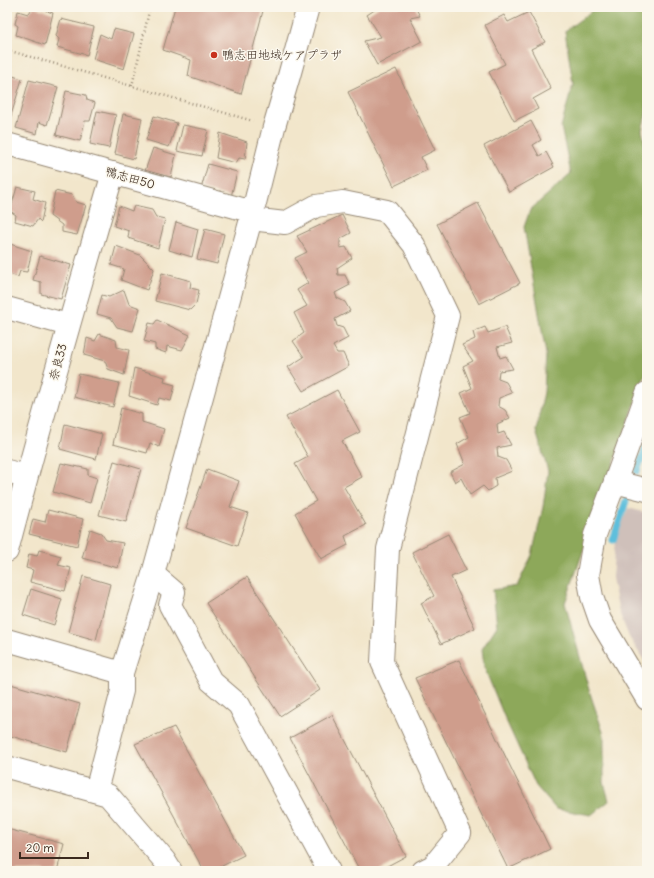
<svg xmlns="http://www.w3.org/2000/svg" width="654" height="878" viewBox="0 0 654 878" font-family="Delius,'Klee One',sans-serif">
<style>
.industrial{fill:#cfc0ba}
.forest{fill:#8da85a;stroke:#64693c}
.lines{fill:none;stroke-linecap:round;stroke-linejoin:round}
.stream{stroke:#5ebfdc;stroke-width:7}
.building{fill:#cf9d8c}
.minor-casing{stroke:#968874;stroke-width:24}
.path{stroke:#968874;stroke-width:2.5;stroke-dasharray:1 3;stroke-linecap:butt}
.minor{stroke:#fff;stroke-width:22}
.poi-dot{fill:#c8321e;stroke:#fbf7ec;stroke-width:1.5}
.labels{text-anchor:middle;stroke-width:3;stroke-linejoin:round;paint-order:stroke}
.poi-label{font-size:12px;fill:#3b2a1e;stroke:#fbf7ec;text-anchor:start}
.street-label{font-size:12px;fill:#3b2a1e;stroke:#fbf7ec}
</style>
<rect width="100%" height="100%" fill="#fbf7ec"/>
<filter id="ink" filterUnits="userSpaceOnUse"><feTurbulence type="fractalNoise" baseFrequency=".025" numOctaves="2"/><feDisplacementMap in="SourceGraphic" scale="8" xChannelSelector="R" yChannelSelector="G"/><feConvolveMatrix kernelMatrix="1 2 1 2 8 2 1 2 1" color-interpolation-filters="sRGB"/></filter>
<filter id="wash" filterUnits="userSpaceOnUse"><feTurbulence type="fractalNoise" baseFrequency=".012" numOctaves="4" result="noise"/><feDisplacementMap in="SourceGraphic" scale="16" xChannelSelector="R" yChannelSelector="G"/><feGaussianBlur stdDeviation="0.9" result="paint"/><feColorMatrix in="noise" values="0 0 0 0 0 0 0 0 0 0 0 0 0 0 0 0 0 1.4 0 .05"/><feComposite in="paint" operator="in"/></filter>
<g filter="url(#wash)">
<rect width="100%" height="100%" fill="#f2e6cb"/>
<path class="industrial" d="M628,508l19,5v152l-18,-28 -10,-25 -7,-34 3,-37z"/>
<path class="forest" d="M597,7h50v104l-5,19 5,25v214l-82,234 24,87 15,45v47l5,19 -18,14 -35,-6 -20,-23 -32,-70 -20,-49 -2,-18 15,-23 -4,-36 24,-4 15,-31 11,-48 5,-36 -12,-40 8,-39 2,-38 -22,-127 6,-17 41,-36 -10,-47 12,-43 -8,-53z"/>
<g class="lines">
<g class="stream">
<path d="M637,471l10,-27"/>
<path d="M613,540l13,-39"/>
</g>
</g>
<g id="blocks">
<g class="building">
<path d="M7,7h4l-4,13z"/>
<path d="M34,7l19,6 -8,32 -29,-10 2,-9 -3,-2 3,-13 10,3z"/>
<path d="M175,7h89l-23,87 -53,-18 3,-16 -28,-10z"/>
<path d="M379,7h36l5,9 -10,2 12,23 -45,24 -13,-24 17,-4 -14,-22z"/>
<path d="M529,12l16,30 -14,7 20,40 -18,10 5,10 -24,12 -25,-49 16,-8 -20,-39 19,-10 4,7z"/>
<path d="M61,19l33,8 -7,28 -30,-8 2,-8 -3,-3z"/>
<path d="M114,29l20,5 -10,35 -31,-10 7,-25 11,5z"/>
<path d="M396,69l39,81 -14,7 6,13 -33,16 -46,-94z"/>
<path d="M7,74l15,5 -12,40 -3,-1z"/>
<path d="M29,80l29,7 -11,38 -8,-3 -2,12 -21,-6z"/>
<path d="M66,91l20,4 1,5 8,3 -5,18h-5l-5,20 -24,-6z"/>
<path d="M97,111l19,4 -7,33 -19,-4z"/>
<path d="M123,114l19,4 -8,41 -19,-5z"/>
<path d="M154,116l23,7 -8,24 -23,-7z"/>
<path d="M531,121l10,19 -8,5 6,11 7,-4 8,15 -45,25 -25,-46z"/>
<path d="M183,125l25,5 -6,26 -25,-5z"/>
<path d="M220,133l27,9 -2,17 -6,-1 -3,5 -20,-5z"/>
<path d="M153,148l23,7 -5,22 -26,-6z"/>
<path d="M208,164l29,8 -6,25 -30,-8z"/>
<path d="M17,187l18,4 -2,8 12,4 -4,19 -3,-3 -5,7 -18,-5 1,-6 -6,-4z"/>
<path d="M55,191l17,4 4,7 10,3 -9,30 -15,-3v-7l-12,-9z"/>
<path d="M478,203l42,80 -41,21 -42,-80z"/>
<path d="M119,206l13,5 2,-5 18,4 4,7 9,2 -7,29 -30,-10 1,-7 -15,-5z"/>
<path d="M342,215l9,18 -11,6v9l6,-1 6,11 -15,10 1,7h7l5,10 -15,8 2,5 8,4 5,9 -15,8 2,7 6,2 5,10 -15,8 4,7h6l6,13 -46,25 -15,-24 16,-10 -11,-16 11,-8 -10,-20 13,-7 -10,-16 11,-7 -13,-25 12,-6 -10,-16z"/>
<path d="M176,222l22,7 -6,28 -23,-7z"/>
<path d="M205,229l19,5 -7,30 -20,-5z"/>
<path d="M7,243l25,8 -5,21 -7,-1 -2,6 -11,-4z"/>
<path d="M116,246l24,9 14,14 -7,21 -26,-10 3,-11 -13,-4z"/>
<path d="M40,256l31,9 -10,34 -20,-5v-12l-8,-2z"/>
<path d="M162,273l29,8 -1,7 9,2 -3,14 -6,6 -35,-9z"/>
<path d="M124,290l5,14 11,4 -7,23 -16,-4 -6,-9 -14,-4 5,-19 7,2z"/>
<path d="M157,320l33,15 -8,15 -15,-4 -1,7 -11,-4v-5l-11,-3 5,-18 5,1z"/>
<path d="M485,327l3,6 17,-6 7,16 -15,4 3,11 6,-2 7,13 -14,2 -1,8 8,3 6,11 -13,5 -1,8 7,4 5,8 -13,6 1,10 6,-2 7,13 -14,3 1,9 8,3 6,11 -17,7 1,8 -8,5 -5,-5 -13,9 -9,-17 -6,4 -5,-10 15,-8 -8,-20 12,-7 -9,-20 10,-4 -9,-20 11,-5 -9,-22 10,-5 -11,-16 13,-6 -2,-7z"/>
<path d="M99,334l17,6 1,7 12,3 -5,25 -16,-6 -3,-8 -21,-6 3,-17 8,3z"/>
<path d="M134,368l31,9 -1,5 11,3 -4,16 -12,-3 -2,7 -28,-9z"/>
<path d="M79,374l40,9 -6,24 -39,-10z"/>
<path d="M337,390l23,42 -18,9 20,36 -18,10 22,38 -21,11 3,9 -27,14 -26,-46 21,-12 -21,-37 13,-7 -22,-40z"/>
<path d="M121,408l21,6v8l22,7 -5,18 -9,-4 -3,10 -34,-9z"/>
<path d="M65,424l37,10 -6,25 -36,-10z"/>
<path d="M114,461l27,8 -15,53 -27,-7z"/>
<path d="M61,463l27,6v6l9,3 -7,25 -37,-11z"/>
<path d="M207,469l32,12 -9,26 18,6 -11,33 -51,-18z"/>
<path d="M48,510l35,9 -6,27 -48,-12 4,-15 12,3z"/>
<path d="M90,529l11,4 5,7 17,3 -5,25 -36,-10z"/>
<path d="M448,534l18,36 -15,7 24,51 -34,16 -20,-41 13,-7 -22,-44z"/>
<path d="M39,550l22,6 -3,9 13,3 -6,23 -35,-9 3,-12 -7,-2 3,-14 8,2z"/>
<path d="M83,576l27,8 -14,56 -28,-8z"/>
<path d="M247,577l73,113 -40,26 -74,-113z"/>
<path d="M31,589l31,10 -8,26 -31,-10z"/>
<path d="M459,660l91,189 -42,20 -93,-191z"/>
<path d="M7,683l73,21 -13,48 -60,-17z"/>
<path d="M332,715l74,141 -28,15h-18l-70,-133z"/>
<path d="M174,727l70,128 -32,16h-8l-69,-127z"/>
<path d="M7,829l57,15 -7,27h-50z"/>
</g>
</g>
</g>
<g filter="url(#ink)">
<use href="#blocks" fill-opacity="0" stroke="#968874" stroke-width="1"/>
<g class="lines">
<defs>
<g id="minor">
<path d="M7,144l246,68"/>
<path d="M251,219l34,4 31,-17 27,-4 44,9 27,34 34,71 -60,233 -6,113 78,171 -27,33 -10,5"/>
<path d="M7,308l61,17"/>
<path d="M647,393l-32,89 -20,53 -7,40 4,22 8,23 47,79"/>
<path d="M7,471l19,5"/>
<path d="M615,482l32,8"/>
<path d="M7,551c33,-126 69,-252 106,-378"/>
<path d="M153,574l21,18 -4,13 41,76 28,24 90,166"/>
<path d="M7,640l115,33 31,-99 98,-355 23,-92 15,-51 19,-69"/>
<path d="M7,767l101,28 56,65 7,11"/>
<path d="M96,791l26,-100v-18"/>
</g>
</defs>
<use href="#minor" class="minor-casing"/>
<g class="path">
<path d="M7,50l246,71"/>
<path d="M132,86l18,-79"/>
</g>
<use href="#minor" class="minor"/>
</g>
</g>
<circle class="poi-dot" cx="214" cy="55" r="4"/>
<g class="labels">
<g class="poi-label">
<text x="222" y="59">鴨志田地域ケアプラザ</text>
</g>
<g class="street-label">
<text transform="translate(130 178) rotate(16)" y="4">鴨志田50</text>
<text transform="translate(58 362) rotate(-75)" y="4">奈良33</text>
</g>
</g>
<rect width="654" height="878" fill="none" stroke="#fbf7ec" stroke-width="24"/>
<path d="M20 852v6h68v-6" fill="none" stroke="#3b2a1e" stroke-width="2"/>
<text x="26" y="852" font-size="12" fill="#3b2a1e" stroke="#fbf7ec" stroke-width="3" paint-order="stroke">20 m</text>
</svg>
